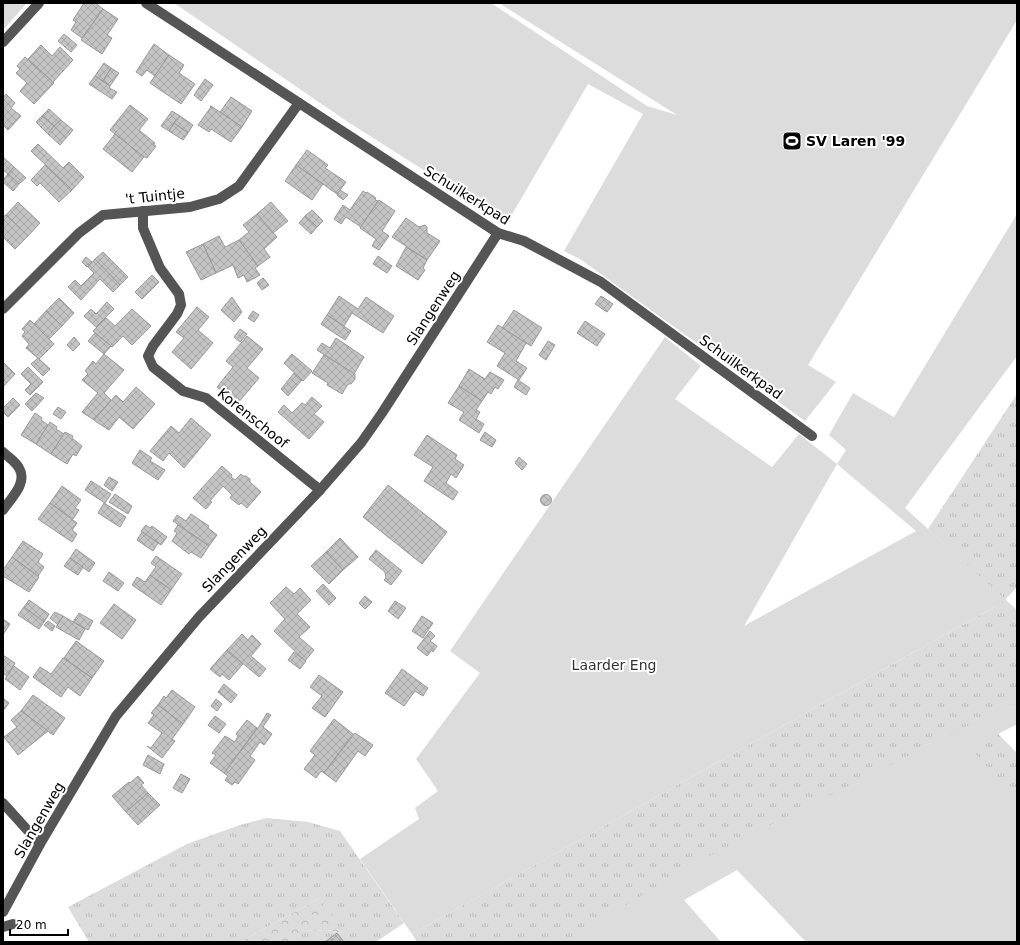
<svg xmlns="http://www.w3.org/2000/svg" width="1020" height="945" viewBox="0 0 1020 945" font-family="'DejaVu Sans',sans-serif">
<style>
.grass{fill:url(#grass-tufts)}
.forest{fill:url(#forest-crowns)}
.green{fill:#dcdcdc}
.building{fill:url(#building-cross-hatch);stroke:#999}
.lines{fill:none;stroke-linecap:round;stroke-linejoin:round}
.minor{stroke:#555;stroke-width:10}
.labels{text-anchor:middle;stroke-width:4;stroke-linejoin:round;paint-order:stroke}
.poi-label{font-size:14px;font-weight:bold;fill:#000;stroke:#fff;text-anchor:start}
.street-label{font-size:14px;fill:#000;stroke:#fff}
.park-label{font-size:14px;fill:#333;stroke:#fff}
</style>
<defs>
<pattern id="grass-tufts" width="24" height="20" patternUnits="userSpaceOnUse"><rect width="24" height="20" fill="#dcdcdc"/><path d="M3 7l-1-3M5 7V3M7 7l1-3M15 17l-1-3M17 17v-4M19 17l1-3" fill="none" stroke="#bbb"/></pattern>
<pattern id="forest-crowns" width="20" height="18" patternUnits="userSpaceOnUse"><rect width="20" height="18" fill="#dcdcdc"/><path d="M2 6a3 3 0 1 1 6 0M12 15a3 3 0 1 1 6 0" fill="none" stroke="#bbb"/></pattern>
<pattern id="building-cross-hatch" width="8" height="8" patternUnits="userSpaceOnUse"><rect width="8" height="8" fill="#c4c4c4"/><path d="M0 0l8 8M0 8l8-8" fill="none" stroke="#a7a7a7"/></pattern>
</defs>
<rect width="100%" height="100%" fill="#fff"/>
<g class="grass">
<path d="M1017,394v193l-12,13 12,11v113l-19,10 19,19v86l-239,7 -169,96h-192l-5,-8 593,-333 -77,-72z"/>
<path d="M267,818l41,4 32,9 64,92 -28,19h-84l8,-11 27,-1 15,3 -22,-35 -80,44h-151l-21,-35 119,-63 53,-19z"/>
</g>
<path class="forest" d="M320,898l23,35 -16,-3 -26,1 -9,11h-52z"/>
<g class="green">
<path d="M3,3h24l-24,27z"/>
<path d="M174,3h317l156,103 30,9 -178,-112h518v17l-209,345 28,17 -31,39 -225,-162 -16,-8 79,-137 -55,-30 -81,139 -159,-101z"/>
<path d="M1017,214v142l-112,152 112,102v15l-21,-19 -584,328 -52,-75 59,-40 -4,-11 23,-17 -22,-32 64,-86 -30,-22 215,-314 36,29 -26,33 97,68 27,-33 38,30 -93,162 172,-95 -79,-67 9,-14 -17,-15 24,-42 41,24z"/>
<path d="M1017,701v23l-47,24 47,52v142h-211l-69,-72 -53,30 37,42h-119l-2,-1 -2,1h-31l122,-76z"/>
</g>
<g class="building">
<path d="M84,3h11l8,6 -21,29 -11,-8 5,-8 -3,-2z"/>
<path d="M103,9l15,10 -11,16 5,3 -10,16 -21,-14z"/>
<path d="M64,34l13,11 -6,7 -13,-11z"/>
<path d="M154,44l15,11 -14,21 -8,-6 -5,6 -6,-4z"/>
<path d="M41,45l11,11 8,-9 13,13 -20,22 -25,-23z"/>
<path d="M169,55l15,10 -5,8 16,11 -14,20 -31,-21z"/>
<path d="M25,57l29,26 -20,21 -14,-13 7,-8 -11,-10 4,-4 -3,-3z"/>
<path d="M104,63l7,5 -8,13 -8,-5z"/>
<path d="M111,68l8,5 -9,13 -7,-5z"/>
<path d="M95,76l15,10 -1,2 8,4 -5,7 -23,-15z"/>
<path d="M205,79l8,6 -12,16 -7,-6z"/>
<path d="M6,94l9,9 -4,5 10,8 -13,14 -5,-5v-27z"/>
<path d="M231,97l21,14 -10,16 -22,-15z"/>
<path d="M130,105l18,14 -9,11 16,13 -2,1 3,2 -9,12 -6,-3 -31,-25z"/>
<path d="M210,106h1l31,21 -11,15 -20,-13 -2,3 -11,-7 13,-18z"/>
<path d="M49,109l12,11 -7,6 -12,-10z"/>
<path d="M172,111l8,5 -11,15 -8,-5z"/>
<path d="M42,116l12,10 -6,8 -12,-12z"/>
<path d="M180,116l13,9 -5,8 -14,-10z"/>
<path d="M61,120l12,10 -7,8 -12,-12z"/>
<path d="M174,123l14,10 -5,7 -14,-9z"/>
<path d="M54,126l12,12 -6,7 -12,-11z"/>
<path d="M115,134l29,23 -12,15 -29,-23z"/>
<path d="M38,144l25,24 6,-6 15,15 -12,13 -41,-39z"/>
<path d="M307,150l21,15 -3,3 21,14 -9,12 -41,-29z"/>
<path d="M3,157l11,10 -6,7 -5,-4z"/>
<path d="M45,165l27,25 -13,12 -19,-19 -3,3 -6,-6z"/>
<path d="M296,165l27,19 -11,16 -27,-19z"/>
<path d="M14,167l12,11 -7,6 -11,-10z"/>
<path d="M8,174l11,10 -6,7 -10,-9v-2z"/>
<path d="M340,190l8,5 -5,5 -6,-5z"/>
<path d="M363,191l3,2 1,-1 9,6 -1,2 3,1 -17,26 -15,-10 -5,7 -7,-5 9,-14 7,5z"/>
<path d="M379,200l16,11 -13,20 7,5 -10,14 -7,-4 4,-7 -16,-11z"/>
<path d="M18,202l22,21 -12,13 -22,-21z"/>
<path d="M271,202l17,19 -15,12 -16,-19z"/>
<path d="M312,210l11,11 -6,6 -12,-11z"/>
<path d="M257,214l20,23 -13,12 6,8 -12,9 -19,-26 10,-8 -6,-7z"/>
<path d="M6,215l22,21 -13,13 -12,-12v-20z"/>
<path d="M305,216l12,11 -6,7 -12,-11z"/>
<path d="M406,218l13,9 6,-2 2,2v6l13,8 -13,19 -35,-23z"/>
<path d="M219,236l6,11 14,-7 19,26 -3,2 5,7 -13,7 -3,-7 -6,3 -5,-13 -17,8 -13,-29z"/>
<path d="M203,244l13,29 -15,7 -15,-28z"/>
<path d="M406,247l21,13 -4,8 2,2 -7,10 -22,-14z"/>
<path d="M103,252l25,25 -8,8 -25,-26z"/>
<path d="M378,256l14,10 -5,7 -14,-9z"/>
<path d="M86,257l6,5 -5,5 -5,-5z"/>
<path d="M95,259l25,26 -7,7 -13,-13 -19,21 -13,-13 7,-7 6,6 13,-13 -6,-6z"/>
<path d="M152,275l7,7 -17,17 -7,-7z"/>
<path d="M263,278l6,7 -7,5 -5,-7z"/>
<path d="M339,296l19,13 8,-12 28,19 -11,17 -31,-20 -8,13 -17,-11z"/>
<path d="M601,296l12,8 -6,8 -12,-8z"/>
<path d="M232,297l10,15 -8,10 -13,-12z"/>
<path d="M59,298l15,15 -12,13 -16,-15z"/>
<path d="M107,302l7,7 -18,18 -12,-11 7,-7 5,5z"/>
<path d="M197,307l12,10 -11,13 15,13 -22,26 -19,-17 12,-14 -8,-6z"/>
<path d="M132,309l19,17 -19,19 -9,-9 -11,11 -19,-16 13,-13 9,8z"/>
<path d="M514,310l28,18 -11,18 -29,-18z"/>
<path d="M46,311l16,15 -13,13 -15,-15z"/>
<path d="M253,311l6,4 -5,7 -6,-4z"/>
<path d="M327,315l24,16 -6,9 -24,-16z"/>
<path d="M30,320l24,24 -15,15 -13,-11 3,-4 -7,-8 3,-4 -3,-3z"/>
<path d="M585,321l20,13 -8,12 -20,-13z"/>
<path d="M498,325l28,18 -10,18 11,7 -8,12 -22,-14 8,-13 -18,-11z"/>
<path d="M240,329l7,5 -7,8 -6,-5z"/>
<path d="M95,333l16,13 -7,8 -16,-13z"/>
<path d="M247,336l16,13 -16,19 12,10 -22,26 -20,-17 16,-20 -7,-6z"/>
<path d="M74,337l6,7 -7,7 -6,-6z"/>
<path d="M336,338l28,19 -10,17 -37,-24 5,-7 8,5z"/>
<path d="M548,341l7,4 -9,15 -7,-5z"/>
<path d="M104,354l20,16 -20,23 7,7 -17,20 -12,-8 16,-19 -16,-13 6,-6 -3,-3 8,-10 3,3z"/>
<path d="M292,354l20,17 -9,10 -19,-18z"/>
<path d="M324,355l31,19v5l-4,5h-3l-6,10 -15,-9 1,-2 -16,-10z"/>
<path d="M38,358l12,11 -7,7 -12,-12z"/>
<path d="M3,362l12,12 -12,13z"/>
<path d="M28,367l15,15 -13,13 -5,-5 6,-6 -10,-10z"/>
<path d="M469,369l16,10 5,-7 14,8 -6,9 -3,-2 -4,7 -3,-2 -6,9 -23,-15z"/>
<path d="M294,373l8,7 -14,16 -7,-7z"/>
<path d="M518,380l12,8 -4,7 -12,-8z"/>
<path d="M459,386l23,15 -6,9 4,2 -4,7 8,5 -5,9 -20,-13 5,-8 -16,-9z"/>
<path d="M136,387l19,17 -22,25 -14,-12 -10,13 -14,-9 -1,-1 22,-25 7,7z"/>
<path d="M36,393l8,5 -12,13 -7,-7z"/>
<path d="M312,397l10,9 -8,8 10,8 -15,17 -31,-27 6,-7 8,8 10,-10 3,2z"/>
<path d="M13,398l7,7 -12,12 -5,-5v-4z"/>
<path d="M58,407l8,5 -5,7 -8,-5z"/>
<path d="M35,413l7,5 -1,2 7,5 -12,19 -15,-9z"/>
<path d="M191,418l20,17 -27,33 -15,-15 -6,8 -13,-10 21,-25 8,7z"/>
<path d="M50,422l7,5 -1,2 8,5 -13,20 -15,-10z"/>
<path d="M65,432l8,4 -1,2 10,8 -6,10 -3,-2 -6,10 -16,-10z"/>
<path d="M485,432l11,8 -4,7 -12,-7z"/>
<path d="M427,435l30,20 -2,4 9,6 -8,13 -5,-4 -5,9 12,9 -5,8 -29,-19 9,-14 -19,-12z"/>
<path d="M140,450l12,8 -2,3 15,9 -7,10 -26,-17z"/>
<path d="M519,457l8,7 -5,6 -7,-7z"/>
<path d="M222,466l10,9 -1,2 4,3 6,-6 2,2h3l4,3v3l11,10 -14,16 -6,-5 -2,2 -9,-7 2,-3 -9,-9 -13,15 2,1 -6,7 -13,-11z"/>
<path d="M109,477l9,5 -6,9 -8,-6z"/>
<path d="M91,481l20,13 -6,9 -20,-13z"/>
<path d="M388,485l59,47 -25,32 -59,-47z"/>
<path d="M62,486l19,14 -6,8 4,2 -6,9 -23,-16z"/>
<path d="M115,494l17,12 -4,8 -19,-12z"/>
<circle cx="546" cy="500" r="5.5"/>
<path d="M50,503l27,20 -5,7 5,4 -5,8 -34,-23z"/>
<path d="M104,503l22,14 -6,10 -22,-14z"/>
<path d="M191,514l18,12 -1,2 9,7 -8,11 -36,-25 4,-6 9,6z"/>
<path d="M146,525l4,3 2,-2 15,11 -6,8 -20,-14z"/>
<path d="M178,525l31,21 -8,12 -10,-6 -2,2 -17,-13 5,-8 -3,-2z"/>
<path d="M142,532l16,11 -5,8 -16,-11z"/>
<path d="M340,538l18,19 -15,13 -17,-18z"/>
<path d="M23,541l20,13 -5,8 6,5 -6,9 -26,-19z"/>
<path d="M76,549l19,14 -6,9 -19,-14z"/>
<path d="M376,550l26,21 -11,14 -7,-5 2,-2 -1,-6 -16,-13z"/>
<path d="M326,552l17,18 -14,14 -18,-18z"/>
<path d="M156,556l26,18 -11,16 -21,-15 6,-8 -5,-4z"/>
<path d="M12,557l27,20 -10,15 -26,-16v-6z"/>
<path d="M70,558l13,9 -5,8 -14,-9z"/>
<path d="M109,572l15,11 -6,8 -15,-10z"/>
<path d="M150,575l21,15 -10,15 -29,-20 5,-8 8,5z"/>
<path d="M323,584l13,14 -7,7 -13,-14z"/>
<path d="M286,587l8,7 6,-6 11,12 -14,14 13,13 -11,10 15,13 -9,11 -31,-30 11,-12 -15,-16z"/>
<path d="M365,596l7,6 -7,7 -6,-6z"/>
<path d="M29,600l20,14 -5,8 -20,-15z"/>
<path d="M395,601l11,7 -8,11 -10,-8z"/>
<path d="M114,604l22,16 -14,19 -22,-16z"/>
<path d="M24,607l20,15 -5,7 -21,-14z"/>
<path d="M55,612l8,4 -5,9 -8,-7z"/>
<path d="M79,613l14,8 -5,9 -15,-8z"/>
<path d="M63,616l22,13 -6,11 -23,-13z"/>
<path d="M422,616l11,7 -10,15 -11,-7z"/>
<path d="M3,619l7,5 -6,9 -1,-1z"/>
<path d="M48,621l7,5 -3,5 -8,-6z"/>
<path d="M430,631l5,5 -5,5 7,5 -4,6 -1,-2 -5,6 -10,-8z"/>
<path d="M242,634l6,6 4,-5 9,9 -10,12 15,13 -7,8 -32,-27z"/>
<path d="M76,641l28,20 -12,17 -28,-20z"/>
<path d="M227,650l16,14 -14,16 -7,-6 -2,3 -10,-8z"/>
<path d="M294,652l12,9 -6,8 -12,-9z"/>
<path d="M3,655l12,8 -8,13 -4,-3z"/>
<path d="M63,658l29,20 -12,18 -12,-9 -7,10 -28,-20 7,-10 11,7z"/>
<path d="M14,666l15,11 -9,13 -15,-11z"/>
<path d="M402,669l26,19 -5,8 -8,-5 -11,15 -19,-13z"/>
<path d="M319,675l24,17 -18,25 -13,-9 10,-12 -12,-9z"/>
<path d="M224,684l13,11 -6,8 -13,-11z"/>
<path d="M172,690l23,17 -12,17 -25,-19 6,-9 2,2z"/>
<path d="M33,695l32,23 -12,17 -32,-24z"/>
<path d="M3,698l6,5 -6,8z"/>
<path d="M216,699l6,5 -5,7 -6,-5z"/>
<path d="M158,705l25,19 -11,15 3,2 -13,17 -15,-12 4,2 11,-15 -14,-10 6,-8 -3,-2z"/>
<path d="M21,711l27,20 -30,24 -14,-18 13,-10 -6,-7z"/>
<path d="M267,713l4,2 -8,12 9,7 -8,11 -4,-3 -10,14 5,4 -17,24 -3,-2 -3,3 -7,-5 3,-4 -4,-3 36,-48z"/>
<path d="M215,716l11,8 -7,9 -11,-8z"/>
<path d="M334,719l19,15 -29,39 -3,-2 -5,7 -12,-9 11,-14 -5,-4z"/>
<path d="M247,720l10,8 -33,45 -14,-10 6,-8 -4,-2 13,-17 10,6 3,-6 -2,-2z"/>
<path d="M355,733l18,12 -8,11 -7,-5 -22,31 -12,-9z"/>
<path d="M148,755l16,9 -4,10 -17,-9z"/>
<path d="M181,774l9,5 -8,14 -9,-5z"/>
<path d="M138,776l6,7 -3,2 7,8 -22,19 -14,-16 17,-14 1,1z"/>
<path d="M148,793l12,12 -22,20 -12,-13z"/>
<path d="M337,933l7,9h-19z"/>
</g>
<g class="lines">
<g class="minor">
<path d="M146,3l352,230 26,8 77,41 211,154"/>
<path d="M3,42l36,-39"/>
<path d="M143,211v17l17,40 19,26 2,11 -4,9 -24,32 -5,10 5,11 30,24 23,7 114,92"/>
<path d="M3,309l76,-76 24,-18 87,-8 29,-8 20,-13 60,-83"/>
<path d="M3,452c5,5 13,10 16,16 9,15 -8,30 -16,42"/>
<path d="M3,803l37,41"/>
<path d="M3,912l37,-68 76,-128 83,-99 121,-127 41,-47 21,-30 116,-180"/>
<path d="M3,927l10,-3"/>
</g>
</g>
<defs>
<symbol id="stadium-square" viewBox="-11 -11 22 22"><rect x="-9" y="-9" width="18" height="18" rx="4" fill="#000" stroke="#fff"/><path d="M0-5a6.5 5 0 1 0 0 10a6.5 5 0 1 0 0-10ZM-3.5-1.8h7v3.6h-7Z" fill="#fff"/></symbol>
</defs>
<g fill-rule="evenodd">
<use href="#stadium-square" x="781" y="130" width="22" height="22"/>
</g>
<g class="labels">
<g class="poi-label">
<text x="806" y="146">SV Laren '99</text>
</g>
<g class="street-label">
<text transform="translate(467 195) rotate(32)" y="5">Schuilkerkpad</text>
<text transform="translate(155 196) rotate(-6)" y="5">'t Tuintje</text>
<text transform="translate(433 308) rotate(-57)" y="5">Slangenweg</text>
<text transform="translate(741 367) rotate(36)" y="5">Schuilkerkpad</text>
<text transform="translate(253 418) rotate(39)" y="5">Korenschoof</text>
<text transform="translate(234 559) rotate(-46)" y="5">Slangenweg</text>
<text transform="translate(39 820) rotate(-60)" y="5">Slangenweg</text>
</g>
<g class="park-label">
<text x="614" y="670">Laarder Eng</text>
</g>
</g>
<rect width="1020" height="945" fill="none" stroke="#000000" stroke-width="8"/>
<path d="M10 929v6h58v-6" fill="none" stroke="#000000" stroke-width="2"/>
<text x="16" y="929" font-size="12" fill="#000000" stroke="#ffffff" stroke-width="3" paint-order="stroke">20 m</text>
</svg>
